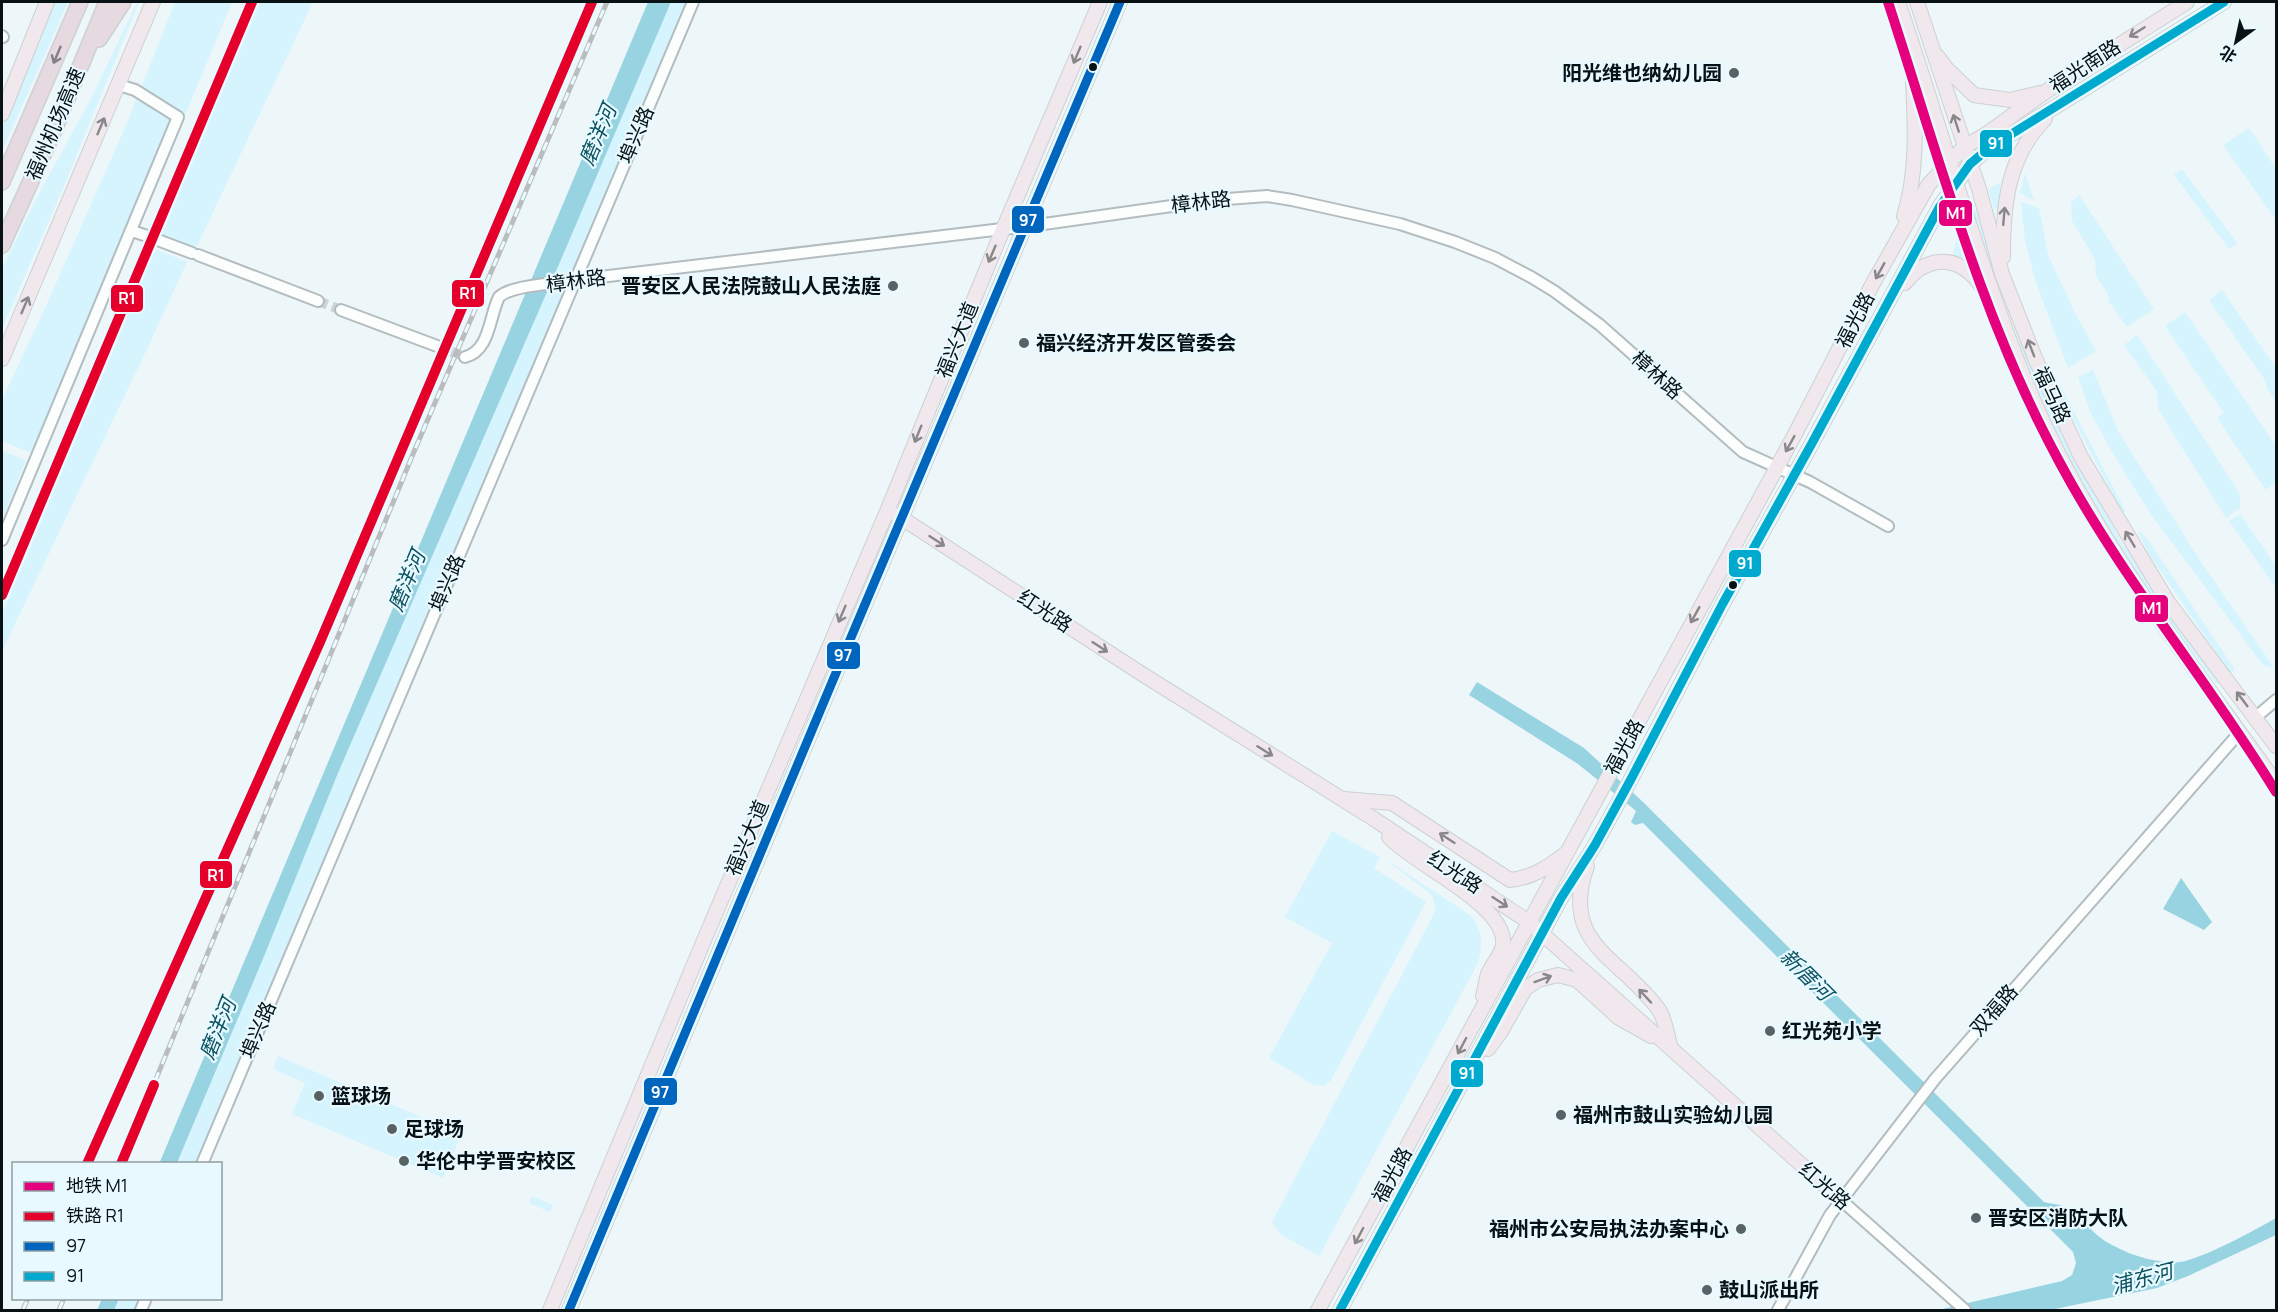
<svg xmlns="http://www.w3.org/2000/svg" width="2278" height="1312" viewBox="0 0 2278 1312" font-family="Manrope,'Noto Sans SC',sans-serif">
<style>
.green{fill:#d5f4fd}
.water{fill:#98d3e2}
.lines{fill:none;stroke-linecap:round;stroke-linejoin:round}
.minor-tunnel{stroke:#cbd5d8;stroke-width:10;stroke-dasharray:10 5;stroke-linecap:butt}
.minor-casing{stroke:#b3bcbf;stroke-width:14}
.major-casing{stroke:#ccd1d3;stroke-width:16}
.highway-casing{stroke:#ccd1d3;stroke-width:18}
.minor{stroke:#fcfefe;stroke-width:10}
.major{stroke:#f0e8ec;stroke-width:14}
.highway{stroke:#e6d9e0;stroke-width:15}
.rail-casing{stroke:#babcbe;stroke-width:5}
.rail{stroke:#e8faff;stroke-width:3;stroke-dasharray:9;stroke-linecap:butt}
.bus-1-casing{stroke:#e8faff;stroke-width:14}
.bus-2-casing{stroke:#e8faff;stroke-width:14}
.bus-1{stroke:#0065bd;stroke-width:9}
.bus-2{stroke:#00a9ce;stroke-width:9}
.rail-1-casing{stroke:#e8faff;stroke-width:15}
.rail-1{stroke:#e4002b;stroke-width:10}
.metro-1-casing{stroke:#e8faff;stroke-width:15}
.metro-1{stroke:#e5007d;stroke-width:10}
.oneway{stroke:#88888b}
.oneway2{stroke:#827f85}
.bus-dot{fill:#081215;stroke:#e8faff;stroke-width:2}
.poi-dot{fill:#586265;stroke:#e8faff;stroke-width:2}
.labels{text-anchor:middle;stroke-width:4.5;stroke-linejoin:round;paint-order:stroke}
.street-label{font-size:20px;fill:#081215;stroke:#e8faff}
.poi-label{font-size:20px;font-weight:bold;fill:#081215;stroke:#e8faff;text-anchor:start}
.water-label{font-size:21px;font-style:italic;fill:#0c5260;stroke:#e8faff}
.line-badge{stroke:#e8faff;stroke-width:2}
.badge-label{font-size:16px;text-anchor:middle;font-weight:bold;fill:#fff}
</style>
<rect width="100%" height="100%" fill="#edf7fa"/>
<g class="green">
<path d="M52,2h16l-66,149v-26z"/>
<path d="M137,2h2l-75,184 -62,143v-60l35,-72 56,-102z"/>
<path d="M175,2h57l-189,456 -41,-17v-41l44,-94 79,-178z"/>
<path d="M257,2h56l-118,248 -37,-15z"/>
<path d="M671,2h19l-491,1161 -22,1 88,-210 73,-181 222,-511z"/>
<path d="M2249,128l27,41v51l-53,-75z"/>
<path d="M2182,169l55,74 -8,6 -55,-74z"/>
<path d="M2025,173l9,28 -14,-8z"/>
<path d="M2000,183l-1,24 -4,4 -7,-22z"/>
<path d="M2079,195l75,114 -27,18 -18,-25 -1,-8 -12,-18 -1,-17 -23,-38 -1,-19z"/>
<path d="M2021,202l18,6 9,47 27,58 21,38 -28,17 -33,-88 -10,-39z"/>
<path d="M1976,210l28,86 -2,1 -29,-86z"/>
<path d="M1959,228l16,46 -23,-16z"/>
<path d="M153,248l34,14 -39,85 -146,304v-37l86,-216z"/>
<path d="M2222,290l54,78v34l-9,-13 -2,-9 -56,-80z"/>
<path d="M2185,312l91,134v36l-10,8 -49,-72 7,-5 -59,-87z"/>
<path d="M2011,318l65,144 46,81 98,137 -1,3 -2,1c-87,-111 -163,-232 -206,-366z"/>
<path d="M2137,335l103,159v14l-14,10 -68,-109 -1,-18 -33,-46z"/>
<path d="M2093,370l26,63 84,132 71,103 -11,-3 -113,-152 -41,-66 -19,-36 -12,-34z"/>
<path d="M2056,381h2l68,131h-4l-67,-128z"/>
<path d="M2,451l24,9 -24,60z"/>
<path d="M2240,514l36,52v22l-47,-67z"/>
<path d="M2138,531l3,1 8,9 85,127 -1,4h-3l-6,-8 -76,-111z"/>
<path d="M1332,831l48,26 -6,11 52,34 -95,178 -7,6 -10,-1 -45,-27 63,-115 -47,-26z"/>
<path d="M1382,857l88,58c14,15 13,33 7,50l-158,291 -39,-22 -8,-12 164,-312 -4,-15z"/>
<path d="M278,1056l183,78 1,3 -4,5 -15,36 -151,-64 13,-31 -32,-14z"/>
<path d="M532,1196l21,9 -3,7 -21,-9z"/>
<path d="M119,1299h24l-6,11h-23z"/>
</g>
<g class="water">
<path d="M648,2h23l-111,260 -222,511 -73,181 -88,209 -18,1z"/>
<path d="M1477,682l107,66 58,53 402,401c7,2 17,2 23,6 14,8 24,24 38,33 21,13 50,23 75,21 22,-3 75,-32 96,-44v17l-88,41 -31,12 -107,22h-112l124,-29 10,-6 4,-12 -3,-11 -430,-429 -8,2 -4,-3 5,-11 -58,-47 -109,-69z"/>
<path d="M2181,878l31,44 -8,8 -41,-21z"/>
<path d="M102,1299v-1l17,1 -5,11h-17z"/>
</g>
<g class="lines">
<g class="minor-tunnel">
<path d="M318,301l23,9"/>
<path d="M437,346l28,11"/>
</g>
<defs>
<g id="minor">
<path d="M2,36l1,1"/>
<path d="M132,231l18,6"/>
<path d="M155,239l37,14"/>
<path d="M198,255l120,46"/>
<path d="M341,310l96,36"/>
<path d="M465,357c25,-6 24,-40 34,-60 12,-12 57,-13 76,-17l469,-56 170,-24 53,-4 25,4 108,24 55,18 40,16 36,19 23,14 46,34 143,127 67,30 78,44"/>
<path d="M2,540l176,-423 -43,-27 -16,-5"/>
<path d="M2256,717l20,-17"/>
<path d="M202,1164l491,-1162"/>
<path d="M1841,1200l124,110"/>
<path d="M141,1310l5,-12"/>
<path d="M1778,1310l52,-95 105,-136 305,-347"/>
</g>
<g id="major">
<path d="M1898,2c45,131 80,266 134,395 60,141 156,262 244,386"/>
<path d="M1917,2l62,187 23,85 33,84 46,99 87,145 108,144"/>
<path d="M1938,57l8,11 28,27 36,5 30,-7"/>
<path d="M2,114l45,-112"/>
<path d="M1904,216c16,-51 10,-105 8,-157"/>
<path d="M2003,257c0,-52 4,-99 42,-138"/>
<path d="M1905,283c16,-22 44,-30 66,-9 7,6 12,15 18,23"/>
<path d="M2,359l151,-357"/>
<path d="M897,515l245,159 232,145 155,103 312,278"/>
<path d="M1344,799l48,4 118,77c22,-2 38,-13 55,-26"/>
<path d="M1389,837c24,27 119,68 114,108 -1,9 -11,19 -15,29 -2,7 -3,15 -5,22"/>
<path d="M1587,866c-28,79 34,91 72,144 6,9 8,24 11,35"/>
<path d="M1488,1049l12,-16 25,-44 13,-9 20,-5 19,5 42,38 32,18"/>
<path d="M550,1310l152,-365 186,-436 108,-263 104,-244"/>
<path d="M569,1310l264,-630 287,-678"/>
<path d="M1318,1310l476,-874 78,-151 57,-101 35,-37 21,-12 60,-43 142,-90"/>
<path d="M1340,1310l221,-412 34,-53 35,-64 92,-176 89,-160 129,-239 30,-42 19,-16 235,-146"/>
</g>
<g id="highway">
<path d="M99,39l24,-37"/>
<path d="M2,182l78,-180"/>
<path d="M2,245l52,-115 53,-128"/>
</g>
</defs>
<use href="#minor" class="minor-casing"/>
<use href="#major" class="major-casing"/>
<use href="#highway" class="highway-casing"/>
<use href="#minor" class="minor"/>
<use href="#major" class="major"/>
<use href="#highway" class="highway"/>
<defs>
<g id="rail">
<path d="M2,595l250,-593"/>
<path d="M87,1164l233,-522 272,-640"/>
<path d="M121,1164l292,-710 194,-452"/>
<path d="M23,1310l5,-12"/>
<path d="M59,1310l5,-12"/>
</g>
</defs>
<use href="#rail" class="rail-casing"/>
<use href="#rail" class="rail"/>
<defs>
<path id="bus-1" d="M569,1310l264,-630 287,-678"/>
<path id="bus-2" d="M1340,1310l221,-412 34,-53 35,-64 92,-176 89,-160 129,-239 30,-42 19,-16 235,-146"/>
</defs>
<use href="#bus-1" class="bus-1-casing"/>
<use href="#bus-2" class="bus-2-casing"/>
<use href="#bus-1" class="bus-1"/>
<use href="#bus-2" class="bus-2"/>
<defs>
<g id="rail-1">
<path d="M2,595l250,-593"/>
<path d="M87,1164l233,-522 272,-640"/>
<path d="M121,1164l33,-79"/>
</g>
</defs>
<use href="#rail-1" class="rail-1-casing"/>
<use href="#rail-1" class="rail-1"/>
<defs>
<path id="metro-1" d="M1888,2c51,155 93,317 172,461 62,116 148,217 216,329"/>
</defs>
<use href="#metro-1" class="metro-1-casing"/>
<use href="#metro-1" class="metro-1"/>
</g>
<defs><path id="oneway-shaft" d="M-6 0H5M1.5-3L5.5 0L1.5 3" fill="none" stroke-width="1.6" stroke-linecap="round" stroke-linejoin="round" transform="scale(1.5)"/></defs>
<g class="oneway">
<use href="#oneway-shaft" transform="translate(2137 32) rotate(148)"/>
<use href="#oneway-shaft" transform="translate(1077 55) rotate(113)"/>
<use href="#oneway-shaft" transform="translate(1956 123) rotate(-108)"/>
<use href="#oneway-shaft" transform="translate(101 126) rotate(-67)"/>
<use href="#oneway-shaft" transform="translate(2004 216) rotate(-85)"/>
<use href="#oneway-shaft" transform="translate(992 254) rotate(113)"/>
<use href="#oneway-shaft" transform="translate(1880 271) rotate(119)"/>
<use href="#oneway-shaft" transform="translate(25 305) rotate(-67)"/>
<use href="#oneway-shaft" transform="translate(2031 348) rotate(-111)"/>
<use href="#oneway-shaft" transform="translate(918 434) rotate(112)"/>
<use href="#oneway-shaft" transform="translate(1790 444) rotate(119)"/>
<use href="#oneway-shaft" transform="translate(2130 539) rotate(-121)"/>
<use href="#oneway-shaft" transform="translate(937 541) rotate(33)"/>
<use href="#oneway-shaft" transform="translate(842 614) rotate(113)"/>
<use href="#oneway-shaft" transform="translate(1695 615) rotate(119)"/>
<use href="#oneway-shaft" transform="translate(1100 647) rotate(33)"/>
<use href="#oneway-shaft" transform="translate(2242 699) rotate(-127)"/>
<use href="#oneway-shaft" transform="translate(1265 751) rotate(32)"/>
<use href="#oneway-shaft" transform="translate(1447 838) rotate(-147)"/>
<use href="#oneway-shaft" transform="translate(1500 902) rotate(33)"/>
<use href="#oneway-shaft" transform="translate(1543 979) rotate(-20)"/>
<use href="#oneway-shaft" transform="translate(1645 996) rotate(-133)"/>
<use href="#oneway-shaft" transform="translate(1462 1046) rotate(118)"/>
<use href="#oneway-shaft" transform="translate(1359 1236) rotate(118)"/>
</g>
<use class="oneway2" href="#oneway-shaft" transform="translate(57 55) rotate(113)"/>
<g class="bus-dot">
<circle cx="1093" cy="67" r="5"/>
<circle cx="1733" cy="585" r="5"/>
</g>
<g class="poi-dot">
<circle cx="1734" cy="73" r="6"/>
<circle cx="893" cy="286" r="6"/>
<circle cx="1024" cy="343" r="6"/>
<circle cx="1770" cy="1031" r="6"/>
<circle cx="319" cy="1096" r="6"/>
<circle cx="1561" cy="1115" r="6"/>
<circle cx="392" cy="1129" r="6"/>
<circle cx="404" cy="1161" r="6"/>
<circle cx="1976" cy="1218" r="6"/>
<circle cx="1741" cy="1229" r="6"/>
<circle cx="1707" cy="1290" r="6"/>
</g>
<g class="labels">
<g class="street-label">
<text transform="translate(2085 66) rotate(-33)" y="7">福光南路</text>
<text transform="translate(55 124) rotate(-67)" y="7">福州机场高速</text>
<text transform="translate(636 135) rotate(-67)" y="7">埠兴路</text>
<text transform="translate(1201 202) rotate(-7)" y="7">樟林路</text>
<text transform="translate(576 281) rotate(-8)" y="7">樟林路</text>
<text transform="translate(1855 320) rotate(-63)" y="7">福光路</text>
<text transform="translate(957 340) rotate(-68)" y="7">福兴大道</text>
<text transform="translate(1657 375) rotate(42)" y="7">樟林路</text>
<text transform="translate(2052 395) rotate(65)" y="7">福马路</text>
<text transform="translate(447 583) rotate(-67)" y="7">埠兴路</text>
<text transform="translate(1045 611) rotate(33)" y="7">红光路</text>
<text transform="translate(1624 747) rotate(-62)" y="7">福光路</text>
<text transform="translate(747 838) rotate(-67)" y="7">福兴大道</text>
<text transform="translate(1455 872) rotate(33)" y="7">红光路</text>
<text transform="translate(1994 1010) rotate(-49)" y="7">双福路</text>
<text transform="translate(258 1030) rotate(-67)" y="7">埠兴路</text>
<text transform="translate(1392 1175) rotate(-62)" y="7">福光路</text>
<text transform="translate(1825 1186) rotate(41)" y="7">红光路</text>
</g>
<g class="poi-label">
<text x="1722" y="80" text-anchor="end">阳光维也纳幼儿园</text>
<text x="881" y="293" text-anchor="end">晋安区人民法院鼓山人民法庭</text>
<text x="1036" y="350">福兴经济开发区管委会</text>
<text x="1782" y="1038">红光苑小学</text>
<text x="331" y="1103">篮球场</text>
<text x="1573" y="1122">福州市鼓山实验幼儿园</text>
<text x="404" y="1136">足球场</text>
<text x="416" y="1168">华伦中学晋安校区</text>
<text x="1988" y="1225">晋安区消防大队</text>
<text x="1729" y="1236" text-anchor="end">福州市公安局执法办案中心</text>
<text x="1719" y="1297">鼓山派出所</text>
</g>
<g class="water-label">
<text transform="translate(598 135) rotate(-67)" y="7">磨洋河</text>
<text transform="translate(407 581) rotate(-67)" y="7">磨洋河</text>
<text transform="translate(1806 975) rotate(45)" y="7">新厝河</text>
<text transform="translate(218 1029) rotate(-68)" y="7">磨洋河</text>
<text transform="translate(2142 1279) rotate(-15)" y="7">浦东河</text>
</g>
</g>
<g class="line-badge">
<rect x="1979" y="129" width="34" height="29" rx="6" fill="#00a9ce"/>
<rect x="1938" y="199" width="35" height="28" rx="6" fill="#e5007d"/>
<rect x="1011" y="205" width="34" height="29" rx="6" fill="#0065bd"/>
<rect x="451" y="279" width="34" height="29" rx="6" fill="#e4002b"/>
<rect x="110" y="284" width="34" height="29" rx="6" fill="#e4002b"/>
<rect x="1728" y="549" width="34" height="29" rx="6" fill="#00a9ce"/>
<rect x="2134" y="594" width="35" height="29" rx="6" fill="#e5007d"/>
<rect x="826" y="641" width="35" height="29" rx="6" fill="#0065bd"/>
<rect x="199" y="860" width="34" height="29" rx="6" fill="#e4002b"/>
<rect x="1450" y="1059" width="34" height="29" rx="6" fill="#00a9ce"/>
<rect x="643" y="1077" width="35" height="29" rx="6" fill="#0065bd"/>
</g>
<g class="badge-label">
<text x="1996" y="149">91</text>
<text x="1956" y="219">M1</text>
<text x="1028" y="226">97</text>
<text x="468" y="299">R1</text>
<text x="127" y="304">R1</text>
<text x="1745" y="569">91</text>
<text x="2152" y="614">M1</text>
<text x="843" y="661">97</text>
<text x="216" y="881">R1</text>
<text x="1467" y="1079">91</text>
<text x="660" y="1098">97</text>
</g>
<rect width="2278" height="1312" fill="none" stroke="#081215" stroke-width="6"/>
<rect x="12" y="1162" width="210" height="138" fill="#e8faff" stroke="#8e9da1" stroke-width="1.5"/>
<rect x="24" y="1182" width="30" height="9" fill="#e5007d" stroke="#8e9da1" stroke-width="1.5"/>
<text x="66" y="1192" font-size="18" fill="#081215">地铁 M1</text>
<rect x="24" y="1212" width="30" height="9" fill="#e4002b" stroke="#8e9da1" stroke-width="1.5"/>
<text x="66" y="1222" font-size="18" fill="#081215">铁路 R1</text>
<rect x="24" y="1242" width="30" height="9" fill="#0065bd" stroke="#8e9da1" stroke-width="1.5"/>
<text x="66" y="1252" font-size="18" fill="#081215">97</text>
<rect x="24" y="1272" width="30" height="9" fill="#00a9ce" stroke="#8e9da1" stroke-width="1.5"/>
<text x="66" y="1282" font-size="18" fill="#081215">91</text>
<g transform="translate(2236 42) rotate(213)" stroke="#e8faff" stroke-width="4.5" paint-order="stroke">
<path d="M0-4.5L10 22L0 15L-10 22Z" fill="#081215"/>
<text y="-9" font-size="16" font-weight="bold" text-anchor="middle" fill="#081215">北</text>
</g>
</svg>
